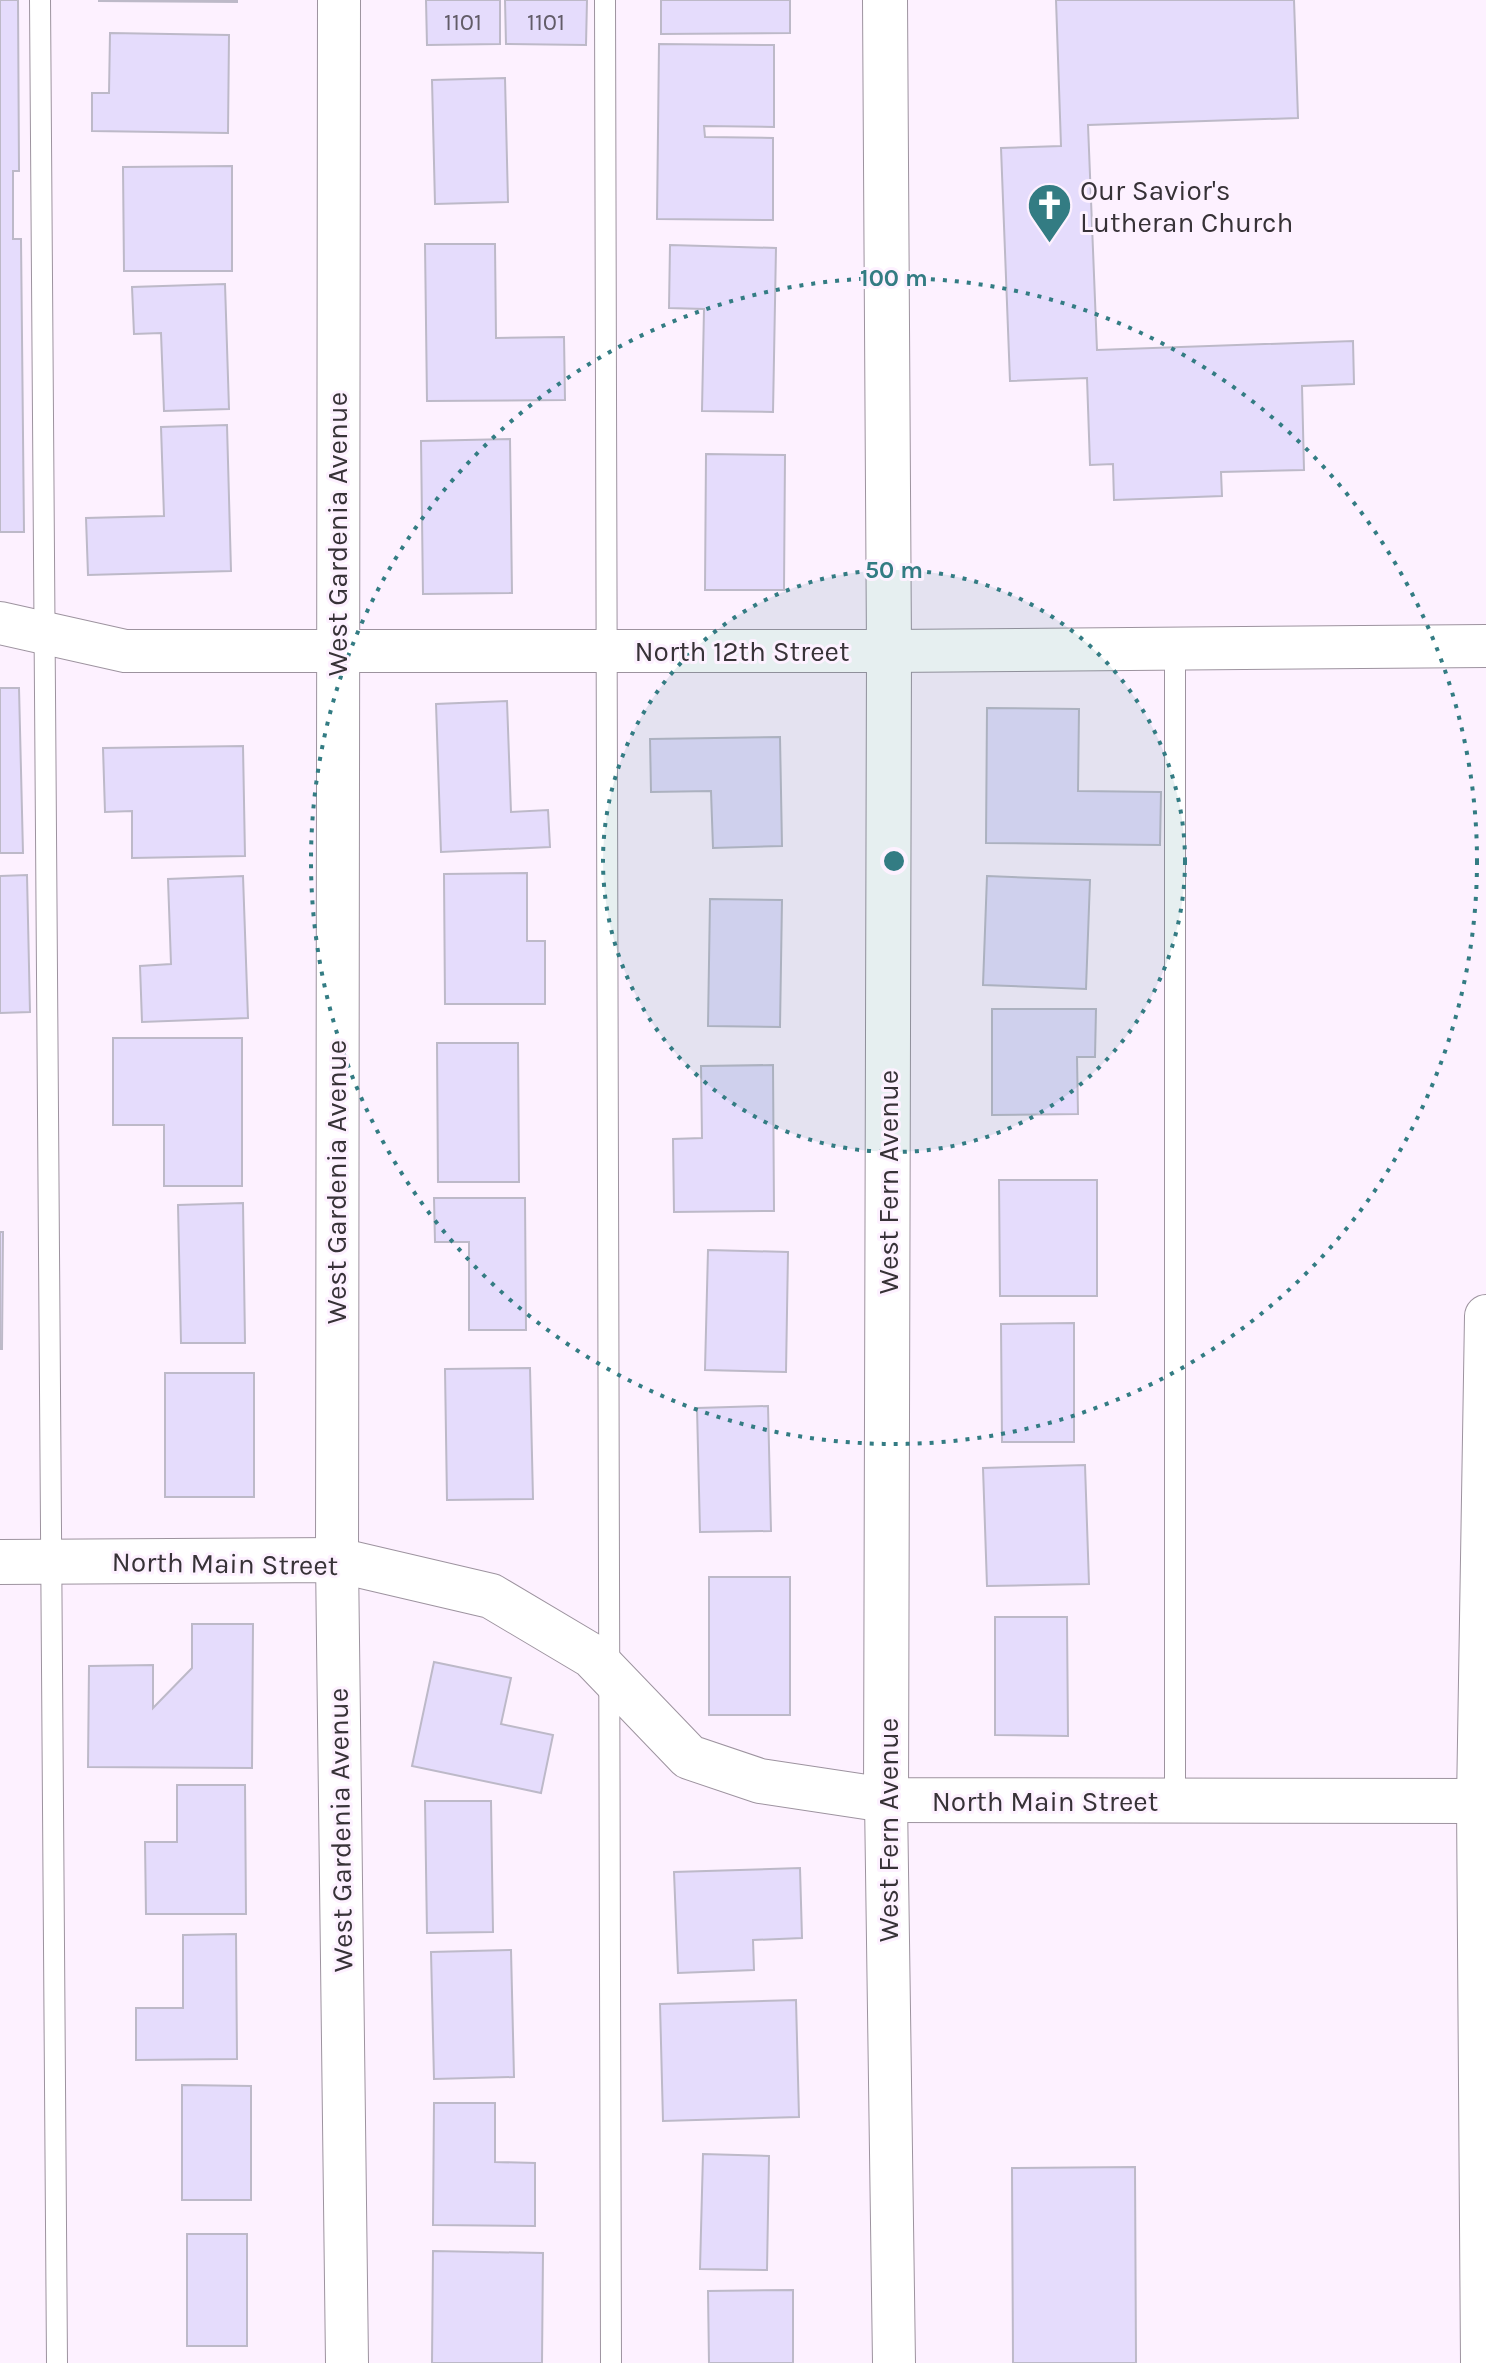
<svg xmlns="http://www.w3.org/2000/svg" width="1486" height="2363" viewBox="0 0 1486 2363" font-family="Karla,sans-serif">
<style>
.building{fill:#e5dcfc;stroke:#bdb9c8;stroke-width:2}
.lines{fill:none;stroke-linecap:round;stroke-linejoin:round}
.service-casing{stroke:#9d939f;stroke-width:22}
.minor-casing{stroke:#9d939f;stroke-width:44}
.tertiary-casing{stroke:#9d939f;stroke-width:46}
.service{stroke:#fff;stroke-width:20}
.minor{stroke:#fff;stroke-width:42}
.tertiary{stroke:#fff;stroke-width:44}
.ring{fill:none;stroke:#337c83;stroke-width:4;stroke-dasharray:4 8}
.labels{text-anchor:middle;stroke-width:6;stroke-linejoin:round;paint-order:stroke}
.number-label{font-size:24px;fill:#625c68}
.poi-label{font-size:28px;fill:#373237;stroke:#fdf1ff;text-anchor:start}
.street-label{font-size:28px;fill:#373237;stroke:#fdf1ff}
.centre{fill:#337c83;stroke:#fdf1ff;stroke-width:4}
.ring-label{font-size:24px;text-anchor:middle;font-weight:bold;fill:#337c83;stroke:#fdf1ff;stroke-width:6;stroke-linejoin:round;paint-order:stroke}
</style>
<rect width="100%" height="100%" fill="#fdf1ff"/>
<g class="building">
<path d="M0,0h18l1,171h-6v68h8l3,293h-24z"/>
<path d="M99,0h138v2l-138,-1z"/>
<path d="M426,0h74v44l-73,1z"/>
<path d="M505,0h82l-1,45 -80,-1z"/>
<path d="M661,0h129v33l-129,1z"/>
<path d="M1056,0h238l4,118 -210,7 9,225 256,-9 1,43 -52,2 2,84 -83,2 1,24 -108,4 -1,-36 -23,1 -3,-87 -77,3 -9,-233 60,-2z"/>
<path d="M110,33l119,2 -1,98 -136,-2v-38h17z"/>
<path d="M659,44l115,1v82l-70,-1 1,11 68,1v82l-116,-1z"/>
<path d="M505,78l3,124 -73,2 -3,-124z"/>
<path d="M232,166v105h-108l-1,-104z"/>
<path d="M425,244h70l1,94 68,-1 1,63 -138,1z"/>
<path d="M670,245l106,3 -3,164 -71,-1 2,-102 -35,-1z"/>
<path d="M225,284l4,125 -65,2 -3,-78 -27,1 -2,-47z"/>
<path d="M227,425l4,146 -143,4 -2,-57 78,-2 -3,-89z"/>
<path d="M510,439l2,154 -89,1 -2,-153z"/>
<path d="M706,454l79,1 -1,135h-79z"/>
<path d="M0,688h19l4,165h-23z"/>
<path d="M507,701l4,111 37,-2 2,37 -109,5 -5,-148z"/>
<path d="M987,708l92,1 -1,82 83,1 -1,53 -174,-2z"/>
<path d="M780,737l2,109 -69,2 -2,-57 -60,1 -1,-53z"/>
<path d="M243,746l2,110 -113,2v-47l-27,1 -2,-64z"/>
<path d="M527,873v68h18v63h-100l-1,-130z"/>
<path d="M27,875l3,137 -30,1v-137z"/>
<path d="M243,876l5,142 -106,4 -2,-56 31,-2 -3,-85z"/>
<path d="M987,876l103,4 -4,109 -103,-4z"/>
<path d="M710,899l72,1 -2,127 -72,-1z"/>
<path d="M992,1009h104l-1,48h-18l1,57 -86,1z"/>
<path d="M113,1038h129v148h-78v-61h-51z"/>
<path d="M437,1043h81l1,139h-81z"/>
<path d="M773,1065l1,146 -100,1 -1,-73 29,-1 -1,-72z"/>
<path d="M999,1180h98v116h-97z"/>
<path d="M434,1198h91l1,132h-57v-88h-34z"/>
<path d="M243,1203l2,140h-64l-3,-138z"/>
<path d="M0,1232h3l-1,117h-2z"/>
<path d="M708,1250l80,2 -2,120 -81,-2z"/>
<path d="M1074,1323v119h-72l-1,-118z"/>
<path d="M530,1368l3,131 -86,1 -2,-131z"/>
<rect x="165" y="1373" width="89" height="124"/>
<path d="M768,1406l3,125 -71,1 -3,-124z"/>
<path d="M1085,1465l4,119 -102,2 -4,-118z"/>
<rect x="709" y="1577" width="81" height="138"/>
<path d="M995,1617h72l1,119 -73,-1z"/>
<path d="M192,1624h61l-1,144 -164,-1 1,-101 64,-1v43l39,-40z"/>
<path d="M434,1662l77,16 -10,46 52,11 -12,58 -129,-27z"/>
<path d="M177,1785h68l1,129h-100l-1,-72h32z"/>
<path d="M425,1801h66l2,131 -66,1z"/>
<path d="M800,1868l2,70 -49,2 1,30 -76,3 -4,-101z"/>
<path d="M236,1934l1,125 -101,1v-52h47v-73z"/>
<path d="M511,1950l3,127 -80,2 -3,-127z"/>
<path d="M796,2000l3,117 -136,4 -3,-117z"/>
<path d="M182,2085l69,1v114h-69z"/>
<path d="M434,2103h61v59l40,1v63l-102,-1z"/>
<path d="M703,2154l66,2 -2,114 -67,-1z"/>
<path d="M1135,2167l1,196h-123l-1,-195z"/>
<rect x="187" y="2234" width="60" height="112"/>
<path d="M433,2251l110,2 -1,110h-110z"/>
<path d="M793,2290v73h-84l-1,-72z"/>
</g>
<g class="lines">
<defs>
<g id="service">
<path d="M40,0l17,2363"/>
<path d="M605,0l6,2363"/>
<path d="M1175,648v1153"/>
</g>
<g id="minor">
<path d="M339,0l-2,1560 10,803"/>
<path d="M0,623l125,28h764l597,-5"/>
<path d="M886,1800l8,563"/>
<path d="M1482,2363l-4,-561 8,-486"/>
</g>
<g id="tertiary">
<path d="M885,0l4,651 -3,1149"/>
<path d="M0,1562l337,-2 154,36 101,60 97,101 71,24 126,19 600,1"/>
</g>
</defs>
<use href="#service" class="service-casing"/>
<use href="#minor" class="minor-casing"/>
<use href="#tertiary" class="tertiary-casing"/>
<use href="#service" class="service"/>
<use href="#minor" class="minor"/>
<use href="#tertiary" class="tertiary"/>
</g>
<circle cx="894" cy="861" r="291" fill="#337c83" fill-opacity=".12"/>
<g class="ring">
<circle cx="894" cy="861" r="291"/>
<circle cx="894" cy="861" r="583"/>
</g>
<defs>
<symbol id="church-pin" viewBox="-11 -11 22 30"><path d="M0 17L-7.5 6A9.5 9.5 0 1 1 7.5 6Z" fill="#337c83" stroke="#fdf1ff"/><path d="M-1.2-6h2.4v3.5h3.3v2.4h-3.3V6h-2.4V-.1h-3.3v-2.4h3.3Z" fill="#fff"/></symbol>
</defs>
<g fill-rule="evenodd">
<use href="#church-pin" x="1024" y="180" width="51" height="69"/>
</g>
<g class="labels">
<g class="number-label">
<text x="463" y="30">1101</text>
<text x="546" y="30">1101</text>
</g>
<g class="poi-label">
<text x="1080" y="200">Our Savior's<tspan x="1080" dy="32">Lutheran Church</tspan></text>
</g>
<g class="street-label">
<text transform="translate(337 534) rotate(-90)" y="10">West Gardenia Avenue</text>
<text x="742" y="661">North 12th Street</text>
<text transform="translate(336 1182) rotate(-90)" y="10">West Gardenia Avenue</text>
<text transform="translate(888 1182) rotate(-90)" y="10">West Fern Avenue</text>
<text transform="translate(225 1563) rotate(1)" y="10">North Main Street</text>
<text x="1045" y="1811">North Main Street</text>
<text transform="translate(340 1830) rotate(-91)" y="10">West Gardenia Avenue</text>
<text transform="translate(888 1830) rotate(-90)" y="10">West Fern Avenue</text>
</g>
</g>
<circle cx="894" cy="861" r="12" class="centre"/>
<g class="ring-label">
<text x="894" y="286">100 m</text>
<text x="894" y="578">50 m</text>
</g>
</svg>
